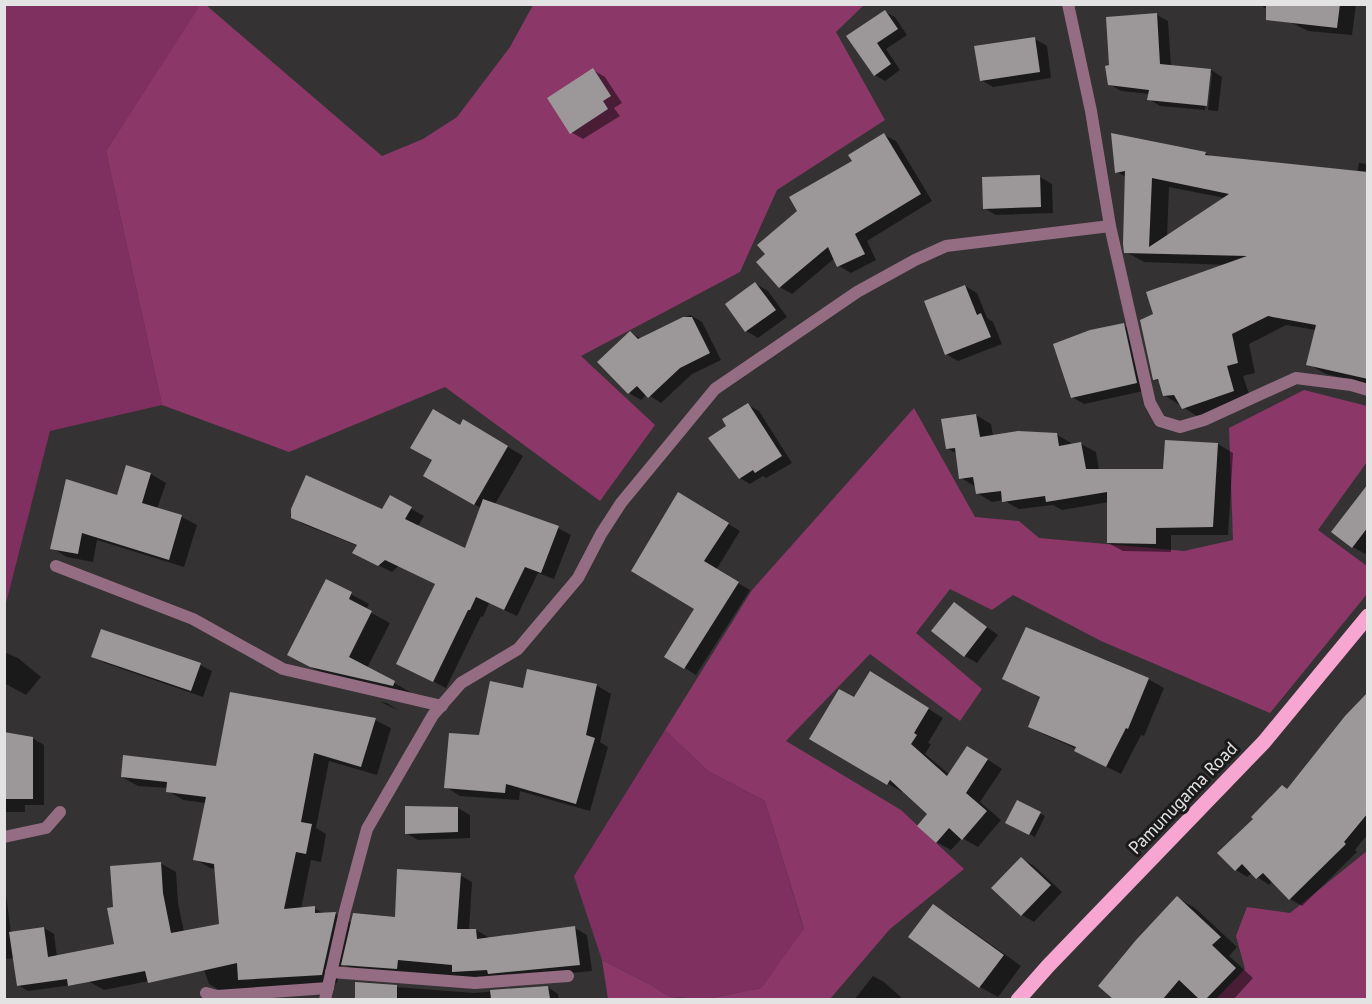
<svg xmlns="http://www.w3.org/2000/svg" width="1372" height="1004" viewBox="0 0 1372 1004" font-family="'PT Sans',sans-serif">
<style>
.green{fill:#803060}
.forest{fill:#8b3868}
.shadow{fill:#0007;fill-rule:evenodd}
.building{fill:#9c989a;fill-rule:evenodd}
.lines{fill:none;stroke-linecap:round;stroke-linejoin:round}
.service{stroke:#956d82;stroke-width:12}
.minor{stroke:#956d82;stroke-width:12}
.primary{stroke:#f6a6d0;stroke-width:15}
.labels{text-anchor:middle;stroke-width:6;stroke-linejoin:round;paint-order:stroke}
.street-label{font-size:18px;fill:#e4e3e4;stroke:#1b1a1b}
</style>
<rect width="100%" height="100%" fill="#343233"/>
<g class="green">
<path d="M5,5h196l-95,146 56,254 -112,26 -45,176z"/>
<path d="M665,730l43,41 57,30 39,129 -43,58 -54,11 -37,-2 -19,-12 -49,-25 -28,-84z"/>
</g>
<g class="forest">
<path d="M201,4l5,1 176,151 41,-17 34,-22 53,-70 23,-42h331l-28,27 49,88 -108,70 -37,82 -159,84 74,69 -55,76 -155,-114 -156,65 -127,-47 -56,-254z"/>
<path d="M1304,390l63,16v56l-49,68 49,36v28l-97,119 -169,-72 -88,-46 -21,15 -42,-21 -34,44 66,56 -22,32 -90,-67 -84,87 115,69 63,59 -74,60 -60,70h-123l54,-11 43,-59 -39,-128 -57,-30 -43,-41 87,-140 162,-182 61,109 44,4 20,17 145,13 49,-11 -4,-112z"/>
<path d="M1367,851v148h-151l29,-30 -9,-33 11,-29 43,6z"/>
<path d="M602,960l49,25 19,12 21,2h-83z"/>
</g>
<g class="shadow">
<path d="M1259,4h97l-4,31 -44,-4 -34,-17z"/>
<path d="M885,12l10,5 12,18 -21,14 14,21 -15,11 -10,-6 -27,-38z"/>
<path d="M1157,15l11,6 3,45 40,4 11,7 -4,34 -10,-1 4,-37h-3l-4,37 -45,-4 -11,-7 1,-5 -29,-3 -12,-7z"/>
<path d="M1035,39l12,7 4,32 -58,9 -12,-7z"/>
<path d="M593,70l12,7 17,26 -8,5 6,8 -37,23 -12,-7z"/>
<path d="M884,135l12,6 36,60 -65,40 9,19 -25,13 -12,-7 -4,-8 -43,36 -12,-7 -13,-32 32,-44z"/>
<path d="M1205,153l8,4 144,16 2,-10 9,1v220l-42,-10 -18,-10 8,-34 -30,-5 -37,19 6,29 -12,3 8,24 -51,18 -36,-23 -3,-12 -6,-4v-64l73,-50 -84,-3 -18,-10v-75l-9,-5zM1169,187l56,11 -58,39z"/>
<path d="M1040,177l12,7 1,29 -57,2 -12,-7z"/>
<path d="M756,284l12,7 19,26 -29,21 -12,-7z"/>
<path d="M965,286l12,7 10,25 6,4 9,22 -44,17 -12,-7z"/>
<path d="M690,315l12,7 19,38 -29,14 -31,29 -14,-9 -6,6 -12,-7 2,-60 11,6z"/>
<path d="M1123,325l12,7 13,58 -64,14 -12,-7z"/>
<path d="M748,405l11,6 33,52 -26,15 -3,-2 -13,8 -10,-6 -12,-52z"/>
<path d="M976,415l15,9 2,12 63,-2 15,9 1,2 9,-1 15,8 3,18 65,1 2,-30 52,3 15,9 -5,82h-57v17l-48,-1 -15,-8 1,-41 -47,8 -9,-5 -34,4 -16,-9 -11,2 -15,-9 -1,-6 -15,-9 -4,-24 -10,-6z"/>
<path d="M464,421l59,35 -28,48 63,24 13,7 -17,44 -16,-6 -21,43 -28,-13 -6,14 -2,-1 -35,72 -35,-18 25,-86 -38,-18 -6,6 -25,-12 -9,-14 -55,-22 -13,-8 16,-39 77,34 7,-14 34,19 -6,10 47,24 16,-42 -56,-32z"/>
<path d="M127,467l24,7 15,9 -9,26 25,8 15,8 -13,42 -87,-27 -4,22 -26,-5 -15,-9 66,-51z"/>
<path d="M1368,487v63l-3,4 -12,-7z"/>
<path d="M678,494l62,37 -24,39 34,20 -54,85 -30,-19 30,-47z"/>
<path d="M327,581l42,23 -3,6 24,13 -23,45 45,25 -82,-17 -24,-11z"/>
<path d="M955,604l43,31 -21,28 -12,-7z"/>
<path d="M4,652l14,6 23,19 -15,18 -22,-12z"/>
<path d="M93,657l107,8 12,6 -9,26 -98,-34z"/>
<path d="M1004,679h144l16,9 -20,48 -3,-1 -20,39 -30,-15 -14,-10 -32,-14 -16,-8 12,-29z"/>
<path d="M886,682l57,36 -15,25 3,1 -6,10 25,21 32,-19 20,13 -22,33 21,18 -23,27 -16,-9 -11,12 -15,-8 -7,-28 -26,-24 -1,2 -91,-54 43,-39z"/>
<path d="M596,685l15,9 -11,48 8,5 -18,64 -70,-20 -1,9 -59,-4 -14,-9 34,-50 44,-47z"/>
<path d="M1368,694v140l-13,16 2,2 -55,54 -12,-7 -17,-18 -4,4 -17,-12 -5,4 -11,-7 52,-80z"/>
<path d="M380,702l7,1 12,8 -12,-6z"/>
<path d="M375,720l16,8 -14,47 -48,-14 -13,67 10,6 -5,28 -10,-2 -10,49 13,-1 11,6h11l16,9 44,-5 64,-43 12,7 -3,48h7l12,7v2l87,-11 12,7 5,36 -104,10 -133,-10 -13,-8 -5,20 -113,10 -15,-9 -5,-14 -100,20 -16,-9 -10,-16 2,19 -52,7 -10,-6 -4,-27 -10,1v-80l7,54 33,-5 10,6 3,23 59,-12 -1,-37 45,-45 16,9 2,31 6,29 36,-7 -4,-56 -6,-1 -15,-9 11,-56 -23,-3 -15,-9v-3l-30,-2 -16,-9 96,-10z"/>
<path d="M4,733l28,5 12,7v60h-19v7h-21z"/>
<path d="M1018,802l27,14 -10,21 -28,-15z"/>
<path d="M458,808l12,7v23l-52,2 -12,-7z"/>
<path d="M1021,859l12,6 29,27 -28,30 -12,-7 -28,-27z"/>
<path d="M1177,898l18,10 42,39 -8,9 24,22 -20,22h-119l-14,-14z"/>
<path d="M933,906l18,10 70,50 -23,31 -18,-10 -70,-50z"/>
<path d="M873,976l11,6 20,18h-50z"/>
<path d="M357,984l117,9 74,-6 10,7 1,6h-202z"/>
</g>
<g class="building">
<path d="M1266,4h74l-3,24 -71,-8z"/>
<path d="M885,10l13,19 -21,14 14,21 -17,12 -28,-40z"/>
<path d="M1157,13l3,51 51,5 -4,37 -60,-6 2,-10 -41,-5 -3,-19 4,-1 -3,-48z"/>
<path d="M1035,37l5,35 -60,9 -6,-35z"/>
<path d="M593,68l18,28 -8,5 5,8 -38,25 -23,-36z"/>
<path d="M884,133l37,61 -66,40 10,20 -28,13 -9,-20 -49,41 -23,-26 9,-8 -8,-9 40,-34 -8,-14 63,-36 -4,-6z"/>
<path d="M1111,133l95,19 -1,3 163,17v207l-62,-14 10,-40 -48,-9 -36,18 6,29 -11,3 7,25 -52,18 -8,-14 -11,1 -5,-17 -5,1 -13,-60 13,-6 -7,-22 101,-36 -123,-3 -1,-9 2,-73 -10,2zM1152,178l77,16 -80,53z"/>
<path d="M1040,175l1,32 -58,2 -1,-32z"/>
<path d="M755,282l21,28 -31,22 -20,-28z"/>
<path d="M965,285l12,30 4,-2 10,24 -46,18 -21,-54z"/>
<path d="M683,317h9l18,36 -30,15 -32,30 -11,-12 -9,8 -31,-32 33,-31 8,8z"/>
<path d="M1124,323l13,60 -66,15 -18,-54 37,-14z"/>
<path d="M748,403l34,53 -27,17 -2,-3 -14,9 -31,-41 18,-12 -4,-7z"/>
<path d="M433,409l27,16 3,-6 45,27 -34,59 -51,-29 9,-16 -22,-12z"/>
<path d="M976,414l4,23 38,-6 39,2 2,13 22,-4 5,27h77l2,-29 53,3 -5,84 -57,1v16l-49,-1v-51l-61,10 -1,-6 -43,6 -1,-11 -25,3 -3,-17 -14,2 -4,-31 -9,1 -5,-30z"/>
<path d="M126,465l25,8 -9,30 40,12 -13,45 -87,-27 -4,21 -28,-5 16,-70 51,16z"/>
<path d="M306,475l76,34 8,-14 22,12 -7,12 60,29 18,-49 76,27 -18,47 -16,-6 -21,43 -28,-13 -6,13h-2l-35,72 -37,-18 39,-80 -50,-24 -7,6 -26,-13 5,-8 -66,-27v-9z"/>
<path d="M1368,484v43l-16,21 -21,-16z"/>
<path d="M678,492l51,31 -25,38 35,21 -55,87 -20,-12 30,-48 -63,-38z"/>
<path d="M326,579l26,13 -3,7 23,12 -23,46 46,24 -2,5 -83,-19 -23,-12z"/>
<path d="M954,602l33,25 -23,30 -33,-26z"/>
<path d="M1026,627l123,51 -21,51 -2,-1 -20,39 -32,-16 2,-4 -48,-20 12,-30 -38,-18z"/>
<path d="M101,629l100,34 -10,28 -100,-34z"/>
<path d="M527,669l70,15 -11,51 9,3 -19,66 -70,-20 -1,9 -61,-5 5,-55 30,2 11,-54 33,7z"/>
<path d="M870,671l59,37 -15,25 3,2 -6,9 36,32 20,-30 21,13 -22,34 21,18 -25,29 -13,-12 -13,15 -19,-17 10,-12 -37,-34 -3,5 -78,-46 30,-50 15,8z"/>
<path d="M230,692l146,26 -15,49 -47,-14 -13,69 11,2 -6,30 -10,-2 -12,57 31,-3v7l21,-1 -14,63 -84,5 -1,-17 -89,20 -3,-12 -77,15 -1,-7 -50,7 -8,-54 35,-5 4,30 66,-13 -7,-36 6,-1 -3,-41 51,-4 2,31 8,40 48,-9 -5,-60 -21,-4 13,-63 -40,-5 1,-10 -46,-5 2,-22 93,11z"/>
<path d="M1368,692v121l-24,29 2,2 -57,56 -26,-27 -7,6 -14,-15 -7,7 -18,-18 36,-34 -2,-2 31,-32 5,4 58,-73z"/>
<path d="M4,732l29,5v62h-29z"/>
<path d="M1017,800l24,12 -12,23 -24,-12z"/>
<path d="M405,806l53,1v25l-53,2z"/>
<path d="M1021,857l30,28 -30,31 -30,-28z"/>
<path d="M397,869l64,4 -4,56h19l1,10 98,-13 5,39 -92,9 -1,-4 -35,2v-7l-54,-5 -1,9 -56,-4 12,-52 42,4z"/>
<path d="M1177,896l44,41 -9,8 24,23 -30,31h-7l-20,-19 -16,19h-50l-15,-13 38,-46z"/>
<path d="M933,904l71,51 -25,33 -71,-51z"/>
<path d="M355,982l42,3v14h-42z"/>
<path d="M548,986l2,13h-59l-1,-9z"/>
</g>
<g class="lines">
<path class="service" d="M206,993l11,3 111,-8"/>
<g class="minor">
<path d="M1068,4l23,107 19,115 40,177 10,18 20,6 24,-7 92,-42 55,7 17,5"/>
<path d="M56,566l137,53 90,50 159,37"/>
<path d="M4,837l42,-9 14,-16"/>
<path d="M331,972l144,11 93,-7"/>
<path d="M325,1000l20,-89 22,-82 66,-114 28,-32 57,-34 60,-71 23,-44 20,-31 94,-114 142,-97 58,-32 31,-14 164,-20"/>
</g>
<path class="primary" d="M1018,1000l30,-34 216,-224 104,-126"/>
</g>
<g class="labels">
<g class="street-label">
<text transform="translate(1183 798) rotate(-46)" y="6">Pamunugama Road</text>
</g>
</g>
<rect width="1372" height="1004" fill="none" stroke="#e4e3e4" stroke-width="12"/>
</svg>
